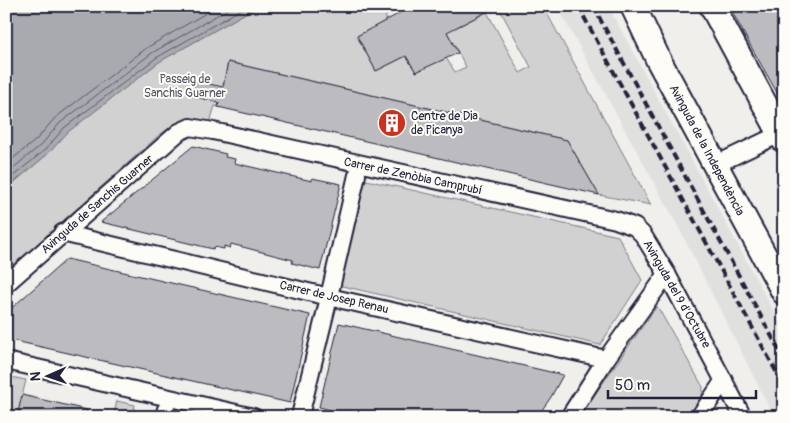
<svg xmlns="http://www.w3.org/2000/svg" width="790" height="423" viewBox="0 0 790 423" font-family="Pangolin,sans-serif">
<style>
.built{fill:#e0e0df}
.green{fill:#d2d1d1;stroke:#7a7a86;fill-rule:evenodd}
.water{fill:#a9a9b0;stroke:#737381}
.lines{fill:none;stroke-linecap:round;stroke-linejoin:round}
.shore{stroke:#58586a;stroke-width:1}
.building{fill:#bcbcc0;stroke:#22223b}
.street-casing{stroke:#22223b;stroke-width:20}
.secondary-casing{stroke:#22223b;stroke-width:28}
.street{stroke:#fdfcf7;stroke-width:16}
.secondary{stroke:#fdfcf7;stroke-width:24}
.rail{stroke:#22223b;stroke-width:4;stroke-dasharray:8 4;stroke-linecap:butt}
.labels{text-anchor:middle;stroke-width:4;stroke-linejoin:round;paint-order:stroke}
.park-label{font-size:12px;fill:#575768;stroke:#fdfcf7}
.poi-label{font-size:12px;fill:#22223b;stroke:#fdfcf7;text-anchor:start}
.street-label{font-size:12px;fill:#22223b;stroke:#fdfcf7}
</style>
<rect width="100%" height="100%" fill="#f0efec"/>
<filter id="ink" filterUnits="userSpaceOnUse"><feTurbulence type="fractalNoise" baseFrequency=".02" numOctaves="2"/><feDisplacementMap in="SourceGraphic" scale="10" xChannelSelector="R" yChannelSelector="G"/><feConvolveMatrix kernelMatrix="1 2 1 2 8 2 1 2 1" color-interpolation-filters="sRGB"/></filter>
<g filter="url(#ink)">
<path class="built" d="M557,6h51l176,324v87h-10l-95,-189z"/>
<g class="green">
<path d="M258,6h155l42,66 11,-5 -33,-61h11l11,22 32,-16 33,61 11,-6 -33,-61h45l108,199 -52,-10 -32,-55 -339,-78 -10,45 -3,-1 -5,16c-27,-5 -30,-1 -52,14l-152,136v-83l43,-36 18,-21 92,-70zM397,11l30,56 -11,5 -10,-16 -30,15 -19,-35 30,-16 -2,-4z"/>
<path d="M362,179l256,57 24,44 -42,65 -262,-60z"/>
<path d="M657,306l46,81 -1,9 -14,21h-109z"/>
<path d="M6,376l20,4 -9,37h-11z"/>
<path d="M117,401l18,4 -3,12h-19z"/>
</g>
<path class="water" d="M6,6h252l-99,56 -91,70 -19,21 -43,36z"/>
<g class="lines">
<g class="shore">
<path d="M6,164l30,-24 19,-22 93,-71 70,-41"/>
<path d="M6,174l35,-29 19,-22 92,-70 81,-47"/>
<path d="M6,182l40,-33 18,-21 92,-70 91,-52"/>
</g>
</g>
<g class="building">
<path d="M413,6h85l-51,26 11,21 -42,19 -10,-16 -30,15 -19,-35z"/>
<path d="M729,6h55v99l-35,-62z"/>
<path d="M228,62l339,78 32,55 -381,-88 1,-4 -27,-7 3,-15 28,6z"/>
<path d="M193,146l33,8 -1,3 10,2 -1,4 78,18v-3l29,6 -21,86 -28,-7 1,-3 -62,-16 -1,4 -6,-2v3l-10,-2 -1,2 -112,-27z"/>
<path d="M67,259l243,56 -20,88 -284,-64v-26z"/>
<path d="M339,323l108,25 116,27 -12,22 -14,20h-178l-40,-10z"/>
<path d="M22,395l65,15v7h-70z"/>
</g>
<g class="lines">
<defs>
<g id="street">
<path d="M715,165l69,-33"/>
<path d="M62,233l267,64 277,62"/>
<path d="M6,284l173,-152 11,-5 23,4 403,89 19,7 8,8 24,39 76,143"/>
<path d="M331,288l26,-113"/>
<path d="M6,361l248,56"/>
<path d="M300,416l27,-110"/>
<path d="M164,417l2,-8"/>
<path d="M569,417l37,-58 61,-85"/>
<path d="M699,417l25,-37"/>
</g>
<g id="secondary">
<path d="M633,6l26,55 125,231"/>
<path d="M712,6l72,134"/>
</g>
</defs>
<use href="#street" class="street-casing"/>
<use href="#secondary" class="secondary-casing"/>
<use href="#street" class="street"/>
<use href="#secondary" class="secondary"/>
<g class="rail">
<path d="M578,6l206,380"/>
<path d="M593,6l191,353"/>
</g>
</g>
</g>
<defs>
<symbol id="building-disc" viewBox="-11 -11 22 22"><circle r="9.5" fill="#c8321e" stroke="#fdfcf7"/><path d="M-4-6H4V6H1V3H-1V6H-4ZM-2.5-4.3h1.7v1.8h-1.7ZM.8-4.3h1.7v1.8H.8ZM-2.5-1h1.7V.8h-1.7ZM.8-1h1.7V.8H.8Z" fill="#fff"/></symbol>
</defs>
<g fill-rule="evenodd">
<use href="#building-disc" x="376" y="107" width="32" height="32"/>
</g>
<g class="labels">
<g class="park-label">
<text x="185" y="83">Passeig de<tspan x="185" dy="14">Sanchis Guarner</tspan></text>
</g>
<g class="poi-label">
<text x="411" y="120">Centre de Dia<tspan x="411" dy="14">de Picanya</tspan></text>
</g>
<g class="street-label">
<text transform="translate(707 150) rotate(62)" y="4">Avinguda de la Independència</text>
<text transform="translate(413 176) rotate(12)" y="4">Carrer de Zenòbia Camprubí</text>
<text transform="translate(97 204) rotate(-41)" y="4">Avinguda de Sanchis Guarner</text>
<text transform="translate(677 294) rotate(60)" y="4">Avinguda del 9 d'Octubre</text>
<text transform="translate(334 297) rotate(13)" y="4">Carrer de Josep Renau</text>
</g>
</g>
<rect width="790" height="423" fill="none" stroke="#fdfcf7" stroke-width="25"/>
<rect x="12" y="12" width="765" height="398" fill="none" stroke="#22223b" stroke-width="2" filter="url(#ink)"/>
<g transform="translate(48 376) rotate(268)" stroke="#fdfcf7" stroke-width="4" paint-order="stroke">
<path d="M0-4L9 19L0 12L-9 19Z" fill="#22223b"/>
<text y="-8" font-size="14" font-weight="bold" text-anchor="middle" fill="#22223b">N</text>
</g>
<path d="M608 390v8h148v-8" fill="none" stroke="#22223b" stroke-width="2.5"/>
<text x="615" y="390" font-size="15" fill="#22223b" stroke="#fdfcf7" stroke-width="4" paint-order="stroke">50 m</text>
</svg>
